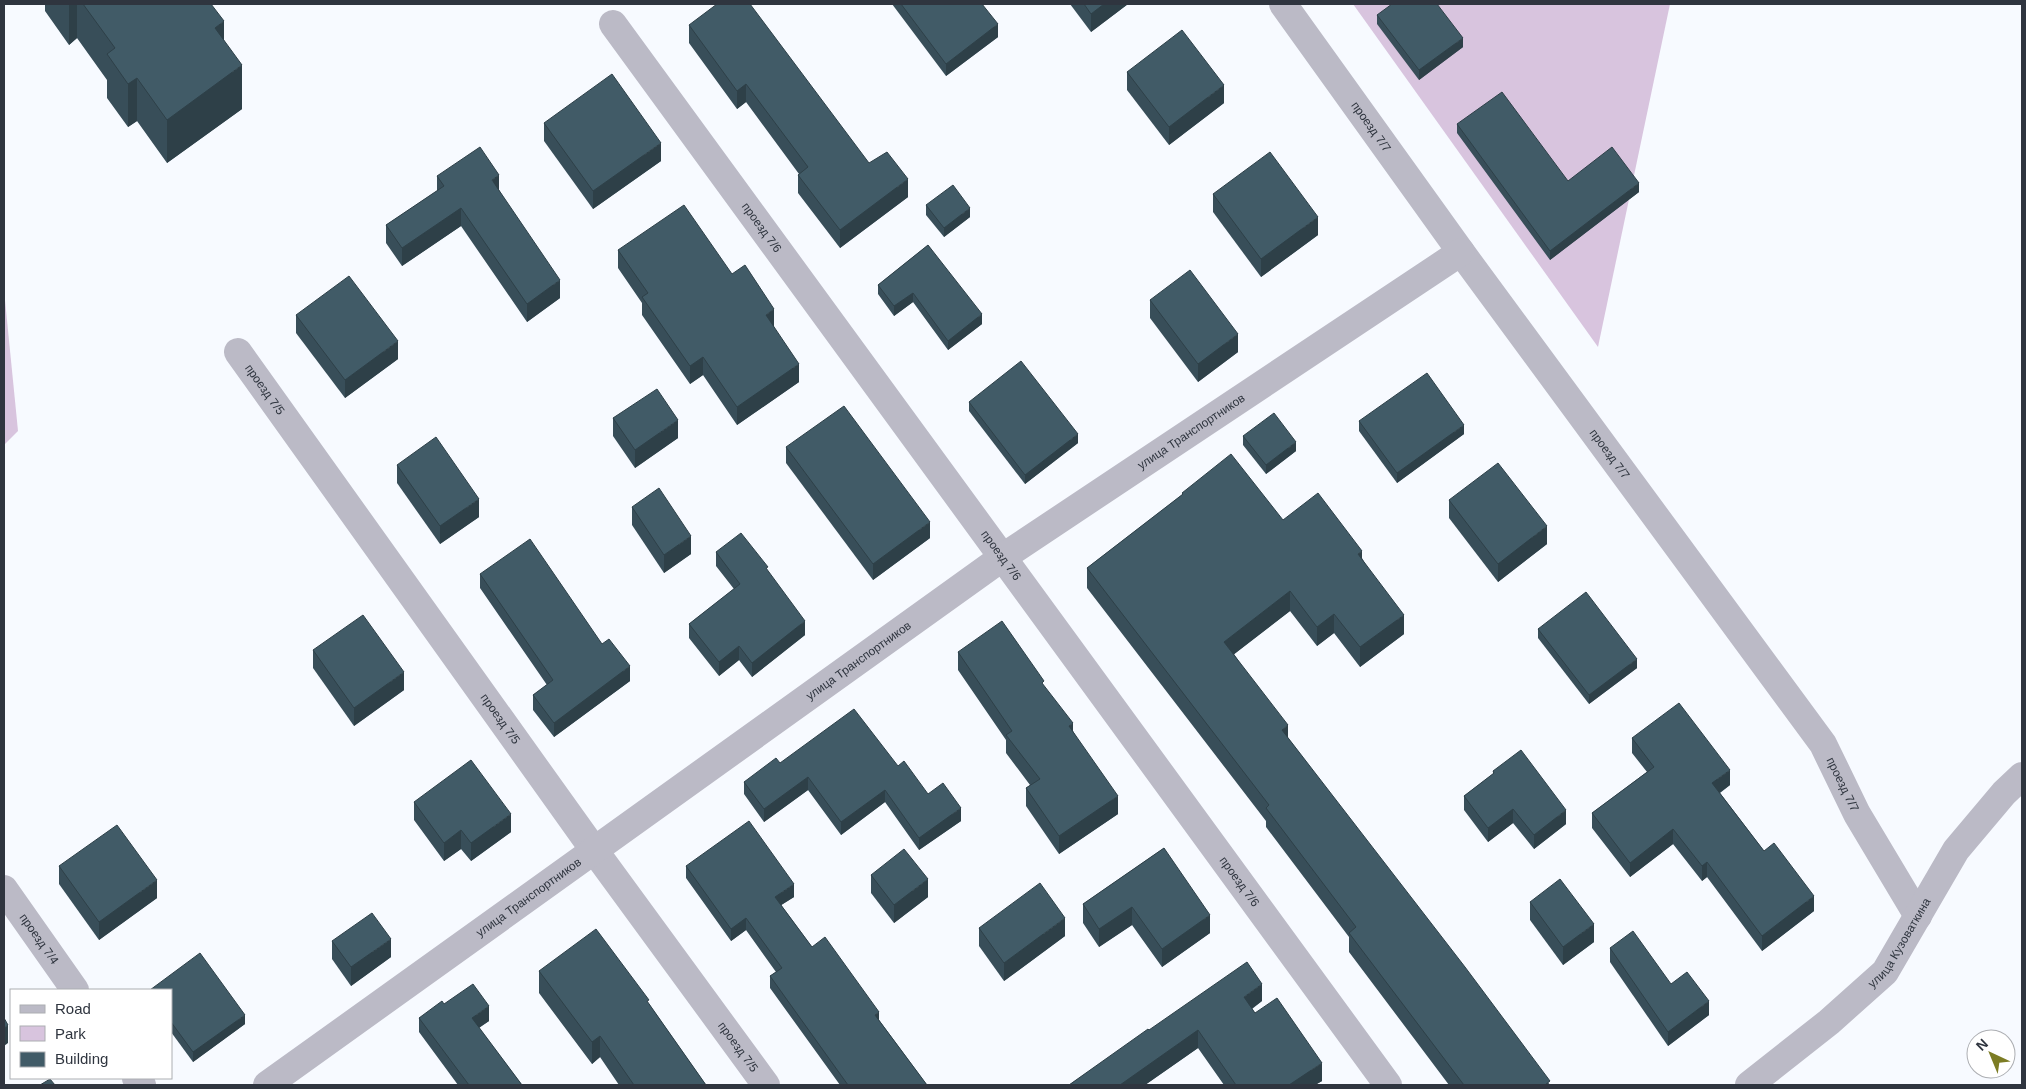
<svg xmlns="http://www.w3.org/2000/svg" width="2026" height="1089" viewBox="0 0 2026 1089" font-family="Arial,sans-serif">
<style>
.green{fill:#d8c4de}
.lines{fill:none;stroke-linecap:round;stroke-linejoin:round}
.minor{stroke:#bbbac6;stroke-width:28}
.wall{fill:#384e59}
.shaded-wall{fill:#2e4048}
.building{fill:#415b67;stroke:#2e4048}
.labels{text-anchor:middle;stroke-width:5;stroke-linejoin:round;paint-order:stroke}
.street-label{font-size:12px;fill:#2f353f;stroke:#fff}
</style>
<rect width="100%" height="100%" fill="#f7faff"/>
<g class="green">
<path d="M1353,4h317l-72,343z"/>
<path d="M4,290l14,141 -14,14z"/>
</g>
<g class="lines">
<g class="minor">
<path id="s1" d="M1283,4l178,248 362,492 34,70 61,102"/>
<path id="s2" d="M613,24l775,1061"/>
<path id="s3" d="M238,352l356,498 172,235"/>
<path id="s4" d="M4,889l71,101"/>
<path d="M136,1078l6,7"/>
<path id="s5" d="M267,1085l736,-528 458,-305"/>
<path id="s6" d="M1749,1085l80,-63 56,-50 71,-122 48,-57 18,-17"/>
</g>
</g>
<g class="wall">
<path d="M45,4h166l13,36 18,69 -75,54 -30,-42 -9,6 -21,-29v-18l-30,-42 -8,7 -24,-34z"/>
<path d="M892,4h90l16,33 -52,39z"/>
<path d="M1070,4h58l-37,28z"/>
<path d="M1377,15l86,32 -44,33 -42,-56z"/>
<path d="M689,25l180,138 39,34 -68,51 -42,-55v-18l1,-1 -53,-72 -9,7 -48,-66z"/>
<path d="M1127,72l97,31 -55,42 -42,-55z"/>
<path d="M544,123l117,38 -68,48 -49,-68z"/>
<path d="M1457,124l111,57 71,11 -89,68 -93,-127z"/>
<path d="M437,176l62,14 61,108 -33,24 -66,-96 -59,40 -16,-23v-18l51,-34z"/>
<path d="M1213,194l105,41 -57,42 -48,-65z"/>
<path d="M926,205l44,12 -26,20 -18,-22z"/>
<path d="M928,245l54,79 -34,26 -35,-48 -19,14 -16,-22v-9z"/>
<path d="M618,250l114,24 42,53 25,55 -62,43 -34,-50 -13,9 -48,-69v-12l-24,-35z"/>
<path d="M1150,300l88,52 -40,30 -48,-64z"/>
<path d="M296,315l102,44 -53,39 -49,-65z"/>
<path d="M969,402l109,41 -53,41 -56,-73z"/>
<path d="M613,418l65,20 -43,30 -22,-32z"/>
<path d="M1359,421l105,13 -67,49 -38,-52z"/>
<path d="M1243,436l53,15 -30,23 -23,-29z"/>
<path d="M786,447l144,91 -57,42 -87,-117z"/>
<path d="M397,465l82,52 -39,27 -43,-61z"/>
<path d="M1182,493l101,27 79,38 42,76 -44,33 -26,-34 -17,13 -27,-35 -56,43 54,84 262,347h-101l-100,-133v-15l-83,-110v-6l-179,-233v-20l95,-73z"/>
<path d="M1449,500l98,44 -49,38 -49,-64z"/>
<path d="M632,507l59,47 -27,19 -32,-48z"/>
<path d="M716,552l52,19 37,64 -53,42 -13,-17 -20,16 -30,-38v-14l45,-35 -18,-23z"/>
<path d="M480,574l122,70 28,37 -76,56 -21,-27v-15l14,-10 -67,-97z"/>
<path d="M1538,629l99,39 -48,36 -51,-66z"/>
<path d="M313,650l91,40 -50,36 -41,-58z"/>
<path d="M958,652l86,35 29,44 45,83 -59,40 -33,-48v-18l4,-3 -24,-32v-13l-48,-70z"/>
<path d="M1632,738l98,47 -10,8 44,58 50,60 -52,40 -55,-74 -5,4 -29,-37 -43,33 -38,-49v-15l55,-41 -15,-19z"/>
<path d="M780,763l118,3 30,28 33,27 -42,29 -34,-48 -44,33 -33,-45 -44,32 -20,-28v-12z"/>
<path d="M1493,771l73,53 -32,25 -21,-26 -25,19 -24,-32v-14l29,-22z"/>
<path d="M414,802l97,30 -40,29 -10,-12 -17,12 -30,-41z"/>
<path d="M1164,848l46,85 -48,34 -30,-42 -33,22 -16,-24v-19z"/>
<path d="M59,866l98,32 -58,42 -40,-56z"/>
<path d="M686,866l108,31 -13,8 31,42 67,73 48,65h-87l-70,-97v-12l6,-4 -30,-42 -15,11 -45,-63z"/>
<path d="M871,875l57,22 -34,26 -23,-30z"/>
<path d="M1530,902l64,40 -31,23 -33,-45z"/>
<path d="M979,928l86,8 -61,45 -25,-35z"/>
<path d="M332,941l59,16 -40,29 -19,-27z"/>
<path d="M1610,948l61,36 38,31 -41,31 -58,-84z"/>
<path d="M539,971l110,33 57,81h-87l-19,-28 -8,7 -53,-71z"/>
<path d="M171,990l74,34 -52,38 -22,-30z"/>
<path d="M1262,1001l-10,8 3,4 67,68 -7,4h-91l-26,-37 -53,37h-76l80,-55z"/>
<path d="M444,1004l45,17 -10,7 43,57h-64l-39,-53v-14z"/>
</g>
<g class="shaded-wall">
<path d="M69,4h8v34l-8,7z"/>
<path d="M1104,4h24l-37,28v-18z"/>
<path d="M224,21v44l-9,-37z"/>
<path d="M998,24v13l-52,39v-12z"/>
<path d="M1463,38v9l-44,33v-10z"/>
<path d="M242,65v44l-75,54v-43z"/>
<path d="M137,78v43l-9,6v-43z"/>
<path d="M746,84v18l-9,7v-18z"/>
<path d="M1224,85v18l-55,42v-18z"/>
<path d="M661,143v18l-68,48v-18z"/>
<path d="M499,175v18l-7,-13z"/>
<path d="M908,179v18l-68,51v-18z"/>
<path d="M1639,183v9l-89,68v-9z"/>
<path d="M461,208v18l-59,40v-18z"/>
<path d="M970,208v9l-26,20v-9z"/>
<path d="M1318,217v18l-57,42v-18z"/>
<path d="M560,280v18l-33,24v-18z"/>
<path d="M913,293v9l-19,14v-10z"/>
<path d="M774,309v18l-8,6v-18z"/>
<path d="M982,314v10l-34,26v-9z"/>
<path d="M1238,334v18l-40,30v-18z"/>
<path d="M398,341v18l-53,39v-18z"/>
<path d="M703,357v18l-13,9v-18z"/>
<path d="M799,364v18l-62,43v-18z"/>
<path d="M678,420v18l-43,30v-18z"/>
<path d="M1464,425v9l-67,49v-10z"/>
<path d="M1078,434v9l-53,41v-9z"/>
<path d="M1296,442v9l-30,23v-9z"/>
<path d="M479,499v18l-39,27v-18z"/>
<path d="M930,522v16l-57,42v-16z"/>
<path d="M1547,526v18l-49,38v-18z"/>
<path d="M691,536v18l-27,19v-18z"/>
<path d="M1362,551v20l-4,-17z"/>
<path d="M1290,591v20l-66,51v-20z"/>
<path d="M1334,614v19l-17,13v-19z"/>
<path d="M1404,615v19l-44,33v-20z"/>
<path d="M805,621v14l-53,42v-14z"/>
<path d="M739,646v14l-20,16v-14z"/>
<path d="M1637,659v9l-48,36v-9z"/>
<path d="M630,666v15l-76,56v-14z"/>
<path d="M404,672v18l-50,36v-18z"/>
<path d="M1073,723v19l-4,-16z"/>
<path d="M1288,725v20l-6,-15z"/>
<path d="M1730,770v15l-18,13v-15z"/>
<path d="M808,777v13l-44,32v-13z"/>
<path d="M885,790v12l-44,33v-13z"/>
<path d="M1118,796v18l-59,40v-18z"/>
<path d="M961,808v13l-42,29v-12z"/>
<path d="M1513,809v14l-25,19v-14z"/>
<path d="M1566,810v14l-32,25v-14z"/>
<path d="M511,814v18l-40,29v-18z"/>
<path d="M1673,829v15l-43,33v-14z"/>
<path d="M461,830v19l-17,12v-18z"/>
<path d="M1707,862v15l-5,4v-15z"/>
<path d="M928,879v18l-34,26v-18z"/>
<path d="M157,880v18l-58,42v-18z"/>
<path d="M794,884v13l-19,12v-12z"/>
<path d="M1814,896v15l-52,40v-15z"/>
<path d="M1132,907v18l-33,22v-18z"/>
<path d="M1210,915v18l-48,34v-18z"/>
<path d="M746,918v12l-15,11v-12z"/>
<path d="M1065,918v18l-61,45v-18z"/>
<path d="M1594,924v18l-31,23v-18z"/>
<path d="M391,939v18l-40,29v-19z"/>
<path d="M1262,984v17l-18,13v-17z"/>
<path d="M1709,1001v14l-41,31v-14z"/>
<path d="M489,1006v15l-17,11v-14z"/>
<path d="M879,1012v12l-4,-9z"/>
<path d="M245,1015v9l-52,38v-10z"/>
<path d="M8,1025v18l-4,3v-18z"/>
<path d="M1198,1030v18l-53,37h-25z"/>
<path d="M600,1036v21l-8,7v-22z"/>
<path d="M1322,1063v18l-7,4h-26z"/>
</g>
<g class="building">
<path d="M83,4h128l13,17 -9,7 27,37 -75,55 -30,-42 -9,6 -21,-30 8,-6z"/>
<path d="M717,4h33l119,159 18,-11 21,27 -68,51 -42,-55 10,-8 -62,-83 -9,7 -48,-66z"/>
<path d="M901,4h81l16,20 -52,40z"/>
<path d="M1084,4h20l-13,10z"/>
<path d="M1392,4h45l26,34 -44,32 -42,-55z"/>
<path d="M1182,30l42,55 -55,42 -42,-55z"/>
<path d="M612,74l49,69 -68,48 -49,-68z"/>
<path d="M1502,92l66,89 44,-34 27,36 -89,68 -93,-127z"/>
<path d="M480,147l19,28 -7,5 68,100 -33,24 -66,-96 -59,40 -16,-23 58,-39 -7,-10z"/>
<path d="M1270,152l48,65 -57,42 -48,-65z"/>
<path d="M953,185l17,23 -26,20 -18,-23z"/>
<path d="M684,205l48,69 13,-9 29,44 -8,6 33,49 -62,43 -34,-50 -13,9 -48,-69 6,-4 -30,-43z"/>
<path d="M928,245l54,69 -34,27 -35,-48 -19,13 -16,-21z"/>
<path d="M1190,270l48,64 -40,30 -48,-64z"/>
<path d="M349,276l49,65 -53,39 -49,-65z"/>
<path d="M1021,361l57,73 -53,41 -56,-73z"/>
<path d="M1427,373l37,52 -67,48 -38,-52z"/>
<path d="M657,389l21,31 -43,30 -22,-32z"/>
<path d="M844,406l86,116 -57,42 -87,-117z"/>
<path d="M1274,413l22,29 -30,23 -23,-29z"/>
<path d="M436,437l43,62 -39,27 -43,-61z"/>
<path d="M1231,454l52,66 35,-27 44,58 -4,3 46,61 -44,32 -26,-33 -17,13 -27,-36 -66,51 64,83 -6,5 183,237 85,114 -5,4h-81l-115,-152 7,-6 -90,-119 3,-3 -182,-237 96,-74 -1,-1z"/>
<path d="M1498,463l49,63 -49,38 -49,-64z"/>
<path d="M659,488l32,48 -27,19 -32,-48z"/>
<path d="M741,533l27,34 -2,1 39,53 -53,42 -13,-17 -20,16 -30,-38 51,-40 -24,-32z"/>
<path d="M530,539l72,105 7,-5 21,27 -76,57 -21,-28 20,-15 -73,-106z"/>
<path d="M1586,592l51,67 -48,36 -51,-66z"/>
<path d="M363,615l41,57 -50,36 -41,-58z"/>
<path d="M1002,621l42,60 -2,2 31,40 -4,3 49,70 -59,40 -33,-48 14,-9 -34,-44 6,-4 -54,-79z"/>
<path d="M1679,703l51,67 -18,13 52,68 10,-8 40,53 -52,40 -55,-74 -5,4 -29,-37 -43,34 -38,-50 62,-46 -22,-29z"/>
<path d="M854,709l44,57 6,-5 24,33 15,-11 18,25 -42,30 -34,-48 -44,32 -33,-45 -44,32 -20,-27 32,-24 4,5z"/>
<path d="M1521,750l45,60 -32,25 -21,-26 -25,19 -24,-32 30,-23 -1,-2z"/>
<path d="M471,760l40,54 -40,29 -10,-13 -17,13 -30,-41z"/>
<path d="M749,821l45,63 -19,13 37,50 13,-10 54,75 -4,3 52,70h-79l-78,-109 12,-8 -36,-50 -15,11 -45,-63z"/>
<path d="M117,825l40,55 -58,42 -40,-56z"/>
<path d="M1164,848l46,67 -48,34 -30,-42 -33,22 -16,-25z"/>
<path d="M904,849l24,30 -34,26 -23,-30z"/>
<path d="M1560,879l34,45 -31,23 -33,-45z"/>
<path d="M1040,883l25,35 -61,45 -25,-35z"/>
<path d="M372,913l19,26 -40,28 -19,-26z"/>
<path d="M596,929l53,71 -2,1 59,84h-72l-34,-49 -8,6 -53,-71z"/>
<path d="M1633,931l38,53 16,-12 22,29 -41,31 -58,-84z"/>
<path d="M200,953l45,62 -52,37 -22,-30v-32h-21z"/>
<path d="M1247,962l15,22 -18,13 11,16 22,-15 45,65 -33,22h-53l-38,-55 -78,55h-51l79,-56 1,1z"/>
<path d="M473,984l16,22 -17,12 50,67h-53l-50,-67 23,-17 2,3z"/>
<path d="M4,1018l4,7 -4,3z"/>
<path d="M50,1079l5,6h-15z"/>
</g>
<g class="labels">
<g class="street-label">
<text dy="4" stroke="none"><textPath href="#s1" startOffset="151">проезд 7/7</textPath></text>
<text dy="4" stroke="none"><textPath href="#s2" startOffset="252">проезд 7/6</textPath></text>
<text dy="4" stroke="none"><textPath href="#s3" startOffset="46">проезд 7/5</textPath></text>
<text dy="4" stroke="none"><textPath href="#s5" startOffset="1132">улица Транспортников</textPath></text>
<text dy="4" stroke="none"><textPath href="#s1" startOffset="556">проезд 7/7</textPath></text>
<text dy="4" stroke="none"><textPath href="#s2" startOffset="658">проезд 7/6</textPath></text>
<text dy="4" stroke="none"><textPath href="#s5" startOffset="728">улица Транспортников</textPath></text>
<text dy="4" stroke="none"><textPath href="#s3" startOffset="451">проезд 7/5</textPath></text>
<text dy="4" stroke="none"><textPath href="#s1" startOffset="961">проезд 7/7</textPath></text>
<text dy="4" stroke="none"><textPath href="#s2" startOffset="1062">проезд 7/6</textPath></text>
<text dy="4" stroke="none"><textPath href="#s5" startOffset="322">улица Транспортников</textPath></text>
<text dy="4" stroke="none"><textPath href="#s4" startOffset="61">проезд 7/4</textPath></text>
<text dy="4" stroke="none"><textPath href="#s6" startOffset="209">улица Кузоваткина</textPath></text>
<text dy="4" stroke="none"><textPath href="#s3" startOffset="856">проезд 7/5</textPath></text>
</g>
</g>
<rect width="2026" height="1089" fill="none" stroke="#2f353f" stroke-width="10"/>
<rect x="10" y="989" width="162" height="90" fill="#ffffff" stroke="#acaeb2"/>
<rect x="20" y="1005" width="25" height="8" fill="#bbbac6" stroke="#acaeb2"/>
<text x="55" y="1014" font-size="15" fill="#2f353f">Road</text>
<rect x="20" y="1026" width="25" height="15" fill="#d8c4de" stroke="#acaeb2"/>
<text x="55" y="1039" font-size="15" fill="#2f353f">Park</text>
<rect x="20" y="1052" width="25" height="15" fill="#415b67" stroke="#acaeb2"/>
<text x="55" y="1064" font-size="15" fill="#2f353f">Building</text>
<g transform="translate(1991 1054) rotate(316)"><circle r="24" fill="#ffffff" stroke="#acaeb2"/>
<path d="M0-4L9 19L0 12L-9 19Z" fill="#7c7c24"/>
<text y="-8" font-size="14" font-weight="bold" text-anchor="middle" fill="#2f353f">N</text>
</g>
</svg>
